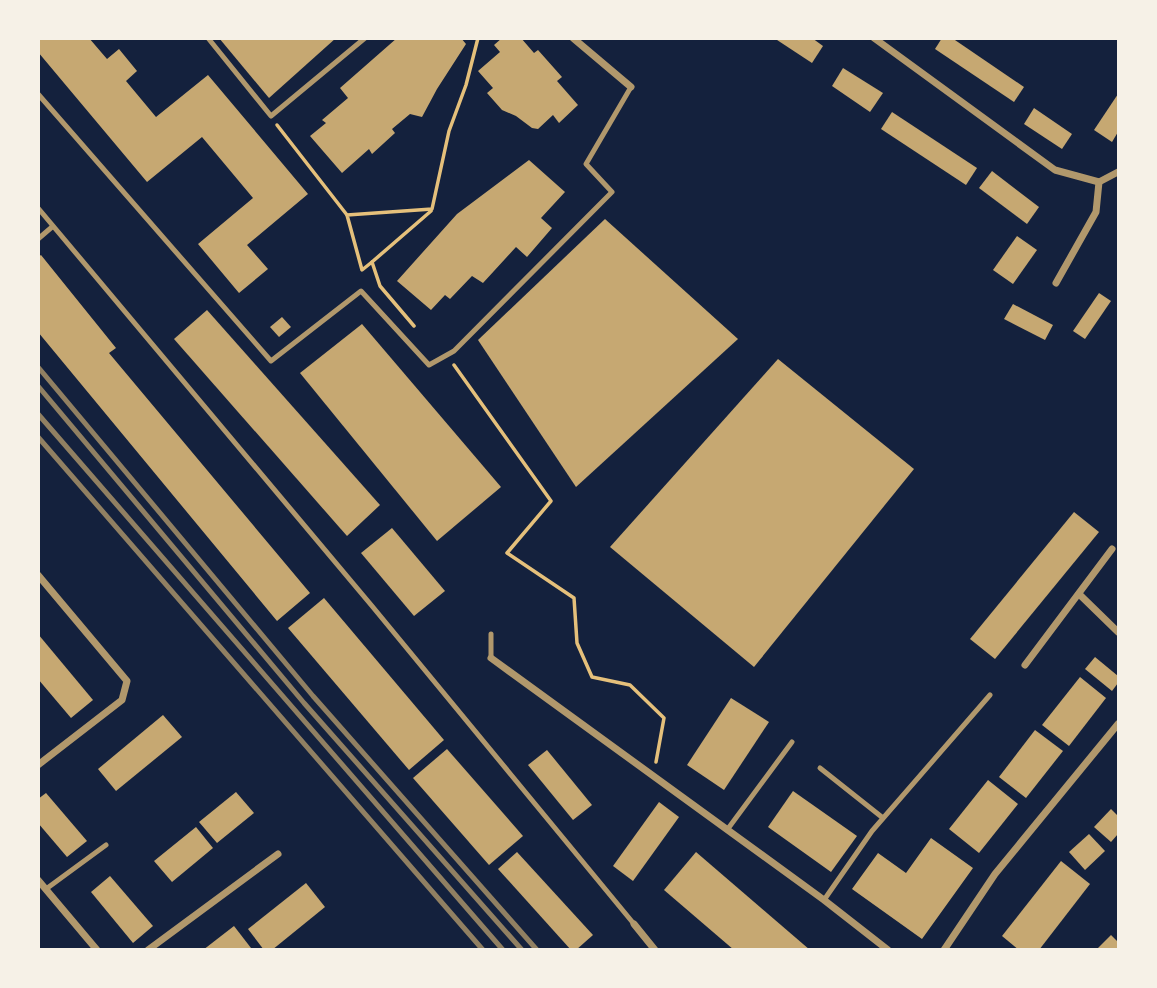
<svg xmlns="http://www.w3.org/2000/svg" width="1157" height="988" viewBox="0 0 1157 988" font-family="Spectral,serif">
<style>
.building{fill:#c6a872}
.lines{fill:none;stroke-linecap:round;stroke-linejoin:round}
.path{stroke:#e5c07b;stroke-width:3.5}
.service{stroke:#b1986c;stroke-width:5}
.minor{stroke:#b1986c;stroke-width:7}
.rail{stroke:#918062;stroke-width:5}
</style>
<rect width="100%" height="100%" fill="#14213d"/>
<g class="building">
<path d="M38,38h51l18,21 12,-10 18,22 -11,10 30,36 52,-42 100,119 -61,51 21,24 -29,24 -41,-49 55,-46 -51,-61 -55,45 -109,-130z"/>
<path d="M219,38h117l-67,60z"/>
<path d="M397,38h64l5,6 -29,45 -15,28 -12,-3 -18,15 3,4 -23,21 -3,-5 -27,24 -32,-37 16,-13 -4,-3 26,-22 -8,-10z"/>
<path d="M502,38h19l13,15 4,-3 24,27 -5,4 21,24 -19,18 -6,-8 -15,14 -6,-1 -16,-12 -14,-6 -15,-17 6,-5 -15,-17 22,-19 -6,-7z"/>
<path d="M774,38h38l11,8 -11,17z"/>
<path d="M942,38h10l72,49 -10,15 -79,-53z"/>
<path d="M843,68l40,25 -13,19 -38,-26z"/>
<path d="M1118,94v38l-6,10 -18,-12z"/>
<path d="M1034,108l38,26 -10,15 -38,-25z"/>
<path d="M892,112l85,56 -11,17 -85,-56z"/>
<path d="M529,160l36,32 -24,26 11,10 -25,29 -11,-10 -33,36 -11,-7 -22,23 -5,-4 -14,15 -34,-29 60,-67z"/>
<path d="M992,171l47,36 -12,17 -48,-36z"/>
<path d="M605,219l133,120 -162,148 -98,-147z"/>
<path d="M1017,236l20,14 -24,34 -20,-14z"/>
<path d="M41,255l75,93 -7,5 201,240 -33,28 -239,-289v-75z"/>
<path d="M1099,293l12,8 -26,38 -12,-8z"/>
<path d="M1013,304l40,21 -8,15 -41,-21z"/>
<path d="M207,310l173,195 -33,31 -173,-197z"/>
<path d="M282,317l9,10 -12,10 -9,-10z"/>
<path d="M362,324l139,163 -64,54 -137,-168z"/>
<path d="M778,359l136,110 -160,198 -144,-120z"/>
<path d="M1074,512l25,20 -104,127 -25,-20z"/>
<path d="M392,528l53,63 -31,25 -53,-63z"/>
<path d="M324,598l120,142 -35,30 -121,-142z"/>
<path d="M38,634l55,66 -22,18 -33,-39z"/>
<path d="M1095,657l23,19v7l-6,8 -27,-22z"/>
<path d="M1080,677l26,21 -37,48 -27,-21z"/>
<path d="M731,698l38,24 -45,68 -37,-25z"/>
<path d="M163,715l19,22 -66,54 -18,-22z"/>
<path d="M1035,730l28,21 -37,47 -27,-21z"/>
<path d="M447,749l76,87 -34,29 -76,-87z"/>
<path d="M547,750l45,55 -19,15 -45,-55z"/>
<path d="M988,780l30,24 -39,49 -30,-24z"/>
<path d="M793,791l64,45 -26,36 -63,-45z"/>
<path d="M236,792l18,21 -37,30 -18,-21z"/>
<path d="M46,793l41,48 -20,16 -29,-34v-24z"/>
<path d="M659,802l20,15 -46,64 -20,-15z"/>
<path d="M1111,809l7,7v18l-7,8 -17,-15z"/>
<path d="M196,827l17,21 -41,34 -18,-21z"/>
<path d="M1089,834l16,17 -20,19 -16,-18z"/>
<path d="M931,838l42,30 -51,71 -70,-50 26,-36 28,20z"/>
<path d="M517,852l76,83 -17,15h-5l-73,-81z"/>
<path d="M696,852l114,98h-76l-70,-60z"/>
<path d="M1061,861l29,23 -51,66h-20l-17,-14z"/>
<path d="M110,876l43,50 -20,17 -42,-51z"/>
<path d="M306,883l19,24 -53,43h-8l-16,-21z"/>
<path d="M234,926l17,22 -48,2z"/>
<path d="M1111,935l7,7v8h-22z"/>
</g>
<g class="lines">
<g class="path">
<path d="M277,125l70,90"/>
<path d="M372,262l59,-51"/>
<path d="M414,326l-34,-40 -8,-24 -10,8 -15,-55 85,-6 17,-78 17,-46 12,-47"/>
<path d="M454,365l97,136 -44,52 67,45 3,45 15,34 38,8 34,33 -8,44"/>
</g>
<g class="service">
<path d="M208,38l63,78 94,-78"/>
<path d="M38,94l233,267 90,-70 68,74 25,-14 158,-159 -26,-28 45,-77"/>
<path d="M38,208l334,398 262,318"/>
<path d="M38,239l14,-12"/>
<path d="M491,658v-24"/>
<path d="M820,768l63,50"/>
<path d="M727,830l65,-88"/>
<path d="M46,889l60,-44"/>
<path d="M824,900l48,-69 118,-136"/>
</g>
<g class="minor">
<path d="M573,38l58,49"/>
<path d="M874,38l181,132 44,12"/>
<path d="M1099,182l19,-10"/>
<path d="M1056,283l40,-71 3,-30"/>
<path d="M38,575l89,106 -5,19 -84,65"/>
<path d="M1079,594l39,38"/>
<path d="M491,658l333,242 64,50"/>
<path d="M1025,665l87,-116"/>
<path d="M38,880l59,70"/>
<path d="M634,924l21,26"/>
<path d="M148,950l130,-96"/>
<path d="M944,950l51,-76 123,-150"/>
</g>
<g class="rail">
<path d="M38,367l275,329 224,254"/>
<path d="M38,386l266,317 218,247"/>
<path d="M38,414l465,536"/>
<path d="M38,437l445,513"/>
</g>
</g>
<rect width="1157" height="988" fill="none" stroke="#f6f1e7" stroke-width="80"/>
</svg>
